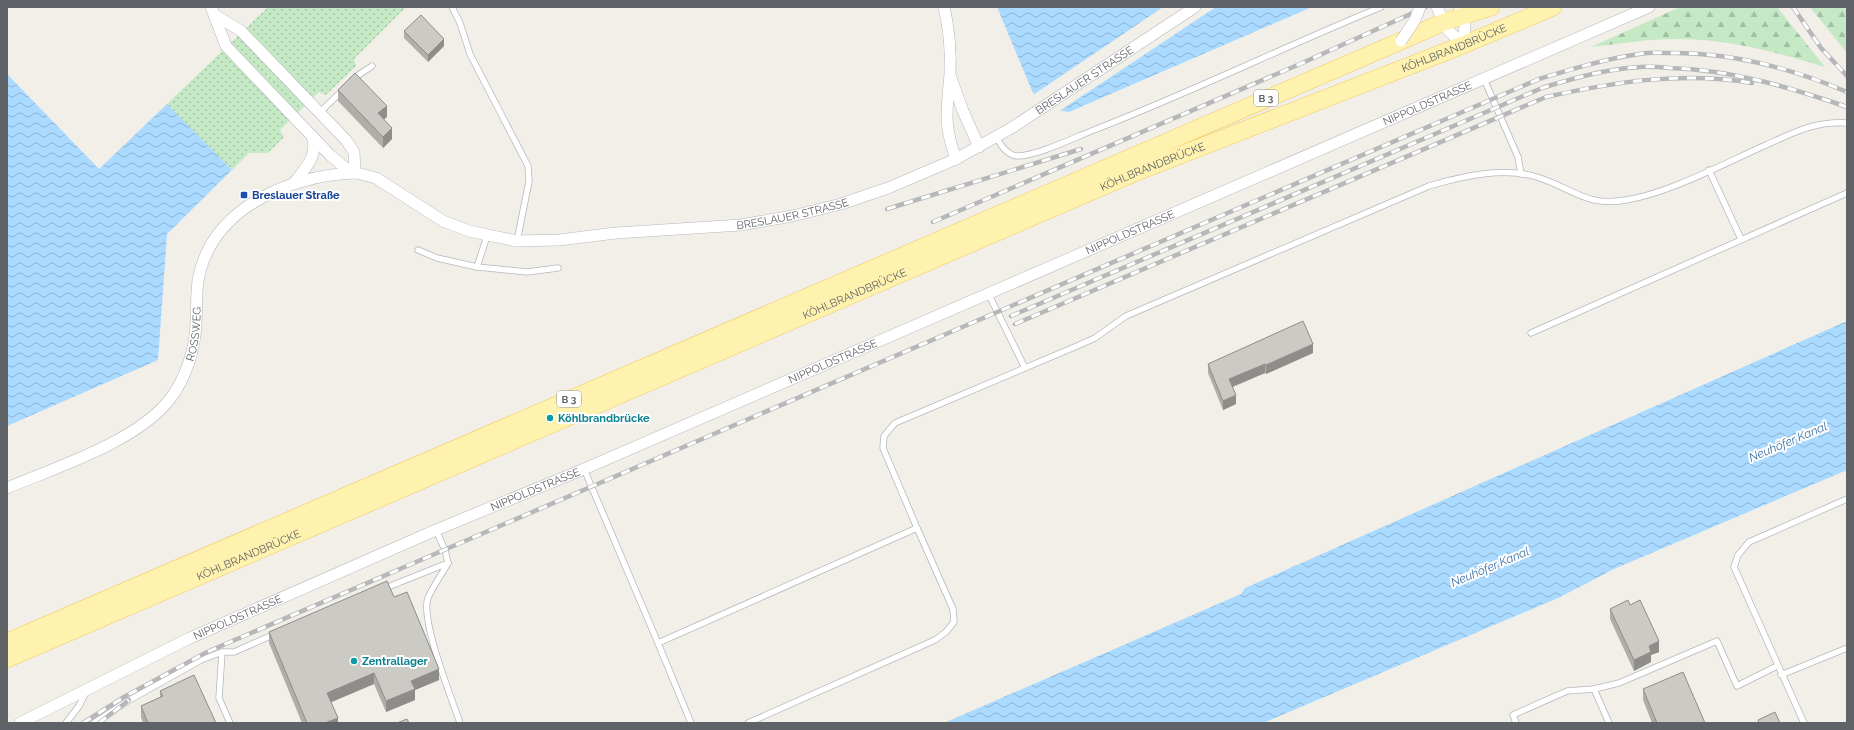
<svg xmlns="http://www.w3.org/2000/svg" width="1854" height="730" viewBox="0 0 1854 730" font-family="Raleway,sans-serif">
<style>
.grass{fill:url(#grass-dots)}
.forest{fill:url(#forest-firs)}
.water{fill:url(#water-waves)}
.pier{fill:#f1efe8}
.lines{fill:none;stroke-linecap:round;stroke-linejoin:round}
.service-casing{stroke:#b5b8bc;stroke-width:7}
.minor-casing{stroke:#b5b8bc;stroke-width:12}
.primary-casing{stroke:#f2c960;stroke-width:18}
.service{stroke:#fff;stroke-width:5.5}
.minor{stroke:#fff;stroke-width:11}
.primary{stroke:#fff2af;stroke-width:17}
.rail-casing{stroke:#b6b7b8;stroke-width:4.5}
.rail{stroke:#fff;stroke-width:3;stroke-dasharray:9;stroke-linecap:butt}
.minor-bridge-casing{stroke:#b5b8bc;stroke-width:12;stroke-linecap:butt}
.minor-bridge{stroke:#fff;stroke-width:11}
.wall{fill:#afaea9}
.shaded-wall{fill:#8f8d8a}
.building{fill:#cccac5;stroke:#8f8d8a}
.transit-dot{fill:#1a4fb4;stroke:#fff;stroke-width:1.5}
.culture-dot{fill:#0f9aa8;stroke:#fff;stroke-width:1.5}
.labels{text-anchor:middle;stroke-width:4;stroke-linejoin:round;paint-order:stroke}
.shield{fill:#fff;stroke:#8f9295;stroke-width:1}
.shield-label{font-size:10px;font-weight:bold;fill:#5f6368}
.street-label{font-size:11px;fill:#5f6368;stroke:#fff}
.transit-label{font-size:11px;font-weight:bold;fill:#164399;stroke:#fff;text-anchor:start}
.culture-label{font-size:11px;font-weight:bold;fill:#0d838f;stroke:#fff;text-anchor:start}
.water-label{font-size:12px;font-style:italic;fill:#4174aa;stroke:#fff}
</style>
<defs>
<pattern id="grass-dots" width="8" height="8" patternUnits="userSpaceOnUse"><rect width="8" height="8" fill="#c5e8c5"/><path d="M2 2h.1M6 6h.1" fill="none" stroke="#a3c0a4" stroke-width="1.8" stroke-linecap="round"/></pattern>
<pattern id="forest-firs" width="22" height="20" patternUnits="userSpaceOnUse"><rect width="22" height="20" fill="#c5e8c5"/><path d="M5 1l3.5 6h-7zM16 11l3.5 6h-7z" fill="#a3c0a4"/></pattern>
<pattern id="water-waves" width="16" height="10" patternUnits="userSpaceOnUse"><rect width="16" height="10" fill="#aadaff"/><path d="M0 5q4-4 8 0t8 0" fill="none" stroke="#8eb4d2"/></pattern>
</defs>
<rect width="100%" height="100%" fill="#f1efe8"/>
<path class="grass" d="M268,7h138l-52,52 2,7 -30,29 -7,-3 -39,38 4,7 -16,16h-19l-17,17 -65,-66z"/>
<g class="forest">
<path d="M1680,7h97l48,60c-49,-15 -99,-29 -152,-28 -27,0 -55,5 -82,8z"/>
<path d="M1810,7h37v46z"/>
</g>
<g class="water">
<path d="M997,7h315l-243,105 -18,-3 -18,-16z"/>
<path d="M7,74l92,95 68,-65 65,66 -65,64 -9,126 -151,66z"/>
<path d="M1847,321v149l-233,99 -56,29 -295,125h-319l297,-129 4,-6z"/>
</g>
<path class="pier" d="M1163,7h53l-158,105 -9,-1 -16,-16z"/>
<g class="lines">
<defs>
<g id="service">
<path d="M452,7l8,16 10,31 58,112 1,15 -12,60"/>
<path d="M357,76l15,-10"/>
<path d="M1484,79l34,78 3,17"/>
<path d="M320,112l23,-22"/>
<path d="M996,137c5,9 12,19 22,19 22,-1 59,-20 81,-28 95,-37 187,-82 282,-121"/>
<path d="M1709,170l32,69"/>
<path d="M418,250l19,8 40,9 10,-31"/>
<path d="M477,267l50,5 31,-4"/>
<path d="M988,293l37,75"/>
<path d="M1531,333l316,-140"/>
<path d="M584,469l74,174 259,-115 -34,-80 1,-12 11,-13 182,-77 18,-8 31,-22 303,-130c34,-10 76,-20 111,-8 33,11 47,29 86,22 44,-7 99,-37 140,-55 29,-13 49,-24 81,-22"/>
<path d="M436,530l9,20 3,13c-6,11 -15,23 -20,35 -8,22 24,101 32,125"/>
<path d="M383,589l65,-26"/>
<path d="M658,643l33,80"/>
<path d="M222,652l-3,46 11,25"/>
<path d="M1781,675l66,-27"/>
<path d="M1594,689l15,34"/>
<path d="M66,723l13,-17 7,-14"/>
<path d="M94,723l32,-21 75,-42 21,-8h12l41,-18"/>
<path d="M748,723l187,-83 11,-8 8,-10 -1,-13 -36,-81"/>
<path d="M1516,723l-3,-8 54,-24 27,-2 25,-6 98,-42 20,45 40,-20"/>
<path d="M1804,723l-70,-156 4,-12 11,-13 98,-43"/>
</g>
<g id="minor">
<path id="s1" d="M211,7l15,39 104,109 19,16 27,7 67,43 26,10 48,10 42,-1 57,-7 125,-8 51,-9 49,-12 47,-16 68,-29 57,-32 182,-120"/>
<path d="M944,7c5,21 7,46 6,67 -3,36 -7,49 6,85"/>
<path d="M1437,7l9,21 17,17 2,-19 -5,-19"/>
<path d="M215,15l26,16 105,109 8,12 1,21"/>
<path d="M951,78l12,33 16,36"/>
<path d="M293,184c12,-15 26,-28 19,-48"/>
<path id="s2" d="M7,488c49,-21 130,-46 163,-89 16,-21 25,-49 26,-76 1,-14 0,-28 2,-42 12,-72 91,-106 157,-108"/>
<path id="s3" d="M20,723l170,-85 246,-108 148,-61 1065,-462"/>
</g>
<g id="primary">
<path d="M7,642l1394,-601 43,-19 47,-15"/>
<path id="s4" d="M7,659l1132,-488 324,-126 90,-38"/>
</g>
</defs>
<use href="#service" class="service-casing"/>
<use href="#minor" class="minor-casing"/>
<use href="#primary" class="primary-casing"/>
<use href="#service" class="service"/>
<use href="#minor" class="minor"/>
<use href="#primary" class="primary"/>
<defs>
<g id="rail">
<path d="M1793,7l28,41 26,28"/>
<path d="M887,209l194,-60"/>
<path d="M933,222l367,-158 126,-57"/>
<path d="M1011,316l531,-228c32,-10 64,-19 98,-21 10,-1 20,0 30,1 62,2 119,19 177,39"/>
<path d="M1015,324l531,-227c68,-15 137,-26 206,-14"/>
<path d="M83,723l41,-26 83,-45 1332,-573c33,-10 66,-20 100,-25 11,-2 23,-1 34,-1 61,0 118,15 174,39"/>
<path d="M99,723l30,-23"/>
</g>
</defs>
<use href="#rail" class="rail-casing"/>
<use href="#rail" class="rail"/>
<defs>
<path id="minor-bridge" d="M1401,41l14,-21 5,-13"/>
</defs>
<use href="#minor-bridge" class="minor-bridge-casing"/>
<use href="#minor-bridge" class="minor-bridge"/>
</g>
<g class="wall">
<path d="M404,31l40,15 -16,16 -24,-24z"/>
<path d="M338,90l49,27 -3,2 8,20 -9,9 -45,-47z"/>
<path d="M1313,353l-47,21 -1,-1 -32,14 3,17 -13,6 -15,-37v-9z"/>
<path d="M394,597l45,83 -24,10v10l-29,12 -12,-28 -43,18 7,21h-36l-33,-80v-11z"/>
<path d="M1630,605l29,47 -8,3v7l-17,9 -24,-52v-10z"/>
<path d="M1643,689l62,34h-53l-9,-23z"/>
<path d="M160,691l56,32h-73l-2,-6v-11l19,-9z"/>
</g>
<g class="shaded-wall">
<path d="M444,39v7l-16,16v-7z"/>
<path d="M387,106v11l-9,7v-11z"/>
<path d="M392,128v11l-9,9v-11z"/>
<path d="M1313,344v9l-47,21v-9z"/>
<path d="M1265,364v9l-36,15v-9z"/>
<path d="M1236,395v9l-13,6v-9z"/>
<path d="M1659,641v11l-8,3v7l-17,9v-11l15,-14z"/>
<path d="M439,669v11l-24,10v10l-29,12v-11l25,-20z"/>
<path d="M374,673v11l-47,20v-11z"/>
<path d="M338,718v5h-13z"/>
</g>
<g class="building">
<path d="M421,15l23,24 -16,16 -24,-24z"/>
<path d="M355,73l32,33 -9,7 14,15 -9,9 -45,-47z"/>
<path d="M1303,321l10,23 -47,21 -1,-1 -36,15 7,16 -13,6 -15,-37z"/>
<path d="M387,581l7,16 13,-5 32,77 -28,12 4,8 -29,12 -12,-28 -47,20 11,25 -13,5h-18l-38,-91z"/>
<path d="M1628,600l2,5 10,-5 19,41 -10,5 2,6 -17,8 -24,-51z"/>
<path d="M1683,672l22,51h-48l-14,-34z"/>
<path d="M194,675l22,48h-68l-7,-17 22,-10 -3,-5z"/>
<path d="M1775,712l5,11h-21l-1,-3z"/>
<path d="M407,719l2,4h-12z"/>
</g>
<rect class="transit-dot" x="240" y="191" width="8" height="8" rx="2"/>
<g class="culture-dot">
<circle cx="550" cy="418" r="4"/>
<circle cx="354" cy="661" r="4"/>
</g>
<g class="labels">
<g class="shield">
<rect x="1254" y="90" width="24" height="16" rx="3"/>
<rect x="557" y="391" width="24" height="16" rx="3"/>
</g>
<g class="shield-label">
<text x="1266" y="102">B 3</text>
<text x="569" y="403">B 3</text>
</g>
<g class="street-label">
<text dy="4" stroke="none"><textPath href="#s4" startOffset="1571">KÖHLBRANDBRÜCKE</textPath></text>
<text dy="4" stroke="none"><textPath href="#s1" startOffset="1003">BRESLAUER STRASSE</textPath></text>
<text dy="4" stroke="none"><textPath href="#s3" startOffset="1538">NIPPOLDSTRASSE</textPath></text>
<text dy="4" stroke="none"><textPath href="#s4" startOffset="1247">KÖHLBRANDBRÜCKE</textPath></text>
<text dy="4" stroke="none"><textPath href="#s1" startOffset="679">BRESLAUER STRASSE</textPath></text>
<text dy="4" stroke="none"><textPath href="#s3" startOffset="1214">NIPPOLDSTRASSE</textPath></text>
<text dy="4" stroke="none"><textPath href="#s4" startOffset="923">KÖHLBRANDBRÜCKE</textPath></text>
<text dy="4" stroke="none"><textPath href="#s2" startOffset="258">ROSSWEG</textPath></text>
<text dy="4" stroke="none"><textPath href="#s3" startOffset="890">NIPPOLDSTRASSE</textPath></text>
<text dy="4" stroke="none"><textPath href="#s3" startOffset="566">NIPPOLDSTRASSE</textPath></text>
<text dy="4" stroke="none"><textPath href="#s4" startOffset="263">KÖHLBRANDBRÜCKE</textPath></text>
<text dy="4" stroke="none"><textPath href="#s3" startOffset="242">NIPPOLDSTRASSE</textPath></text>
</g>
<g class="transit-label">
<text x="252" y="199">Breslauer Straße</text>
</g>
<g class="culture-label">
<text x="558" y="422">Köhlbrandbrücke</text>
<text x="362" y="665">Zentrallager</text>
</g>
<g class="water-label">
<text transform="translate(1788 442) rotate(-23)" y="4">Neuhöfer Kanal</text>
<text transform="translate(1490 567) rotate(-23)" y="4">Neuhöfer Kanal</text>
</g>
</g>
<rect width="1854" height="730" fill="none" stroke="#5f6368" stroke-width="16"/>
</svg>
